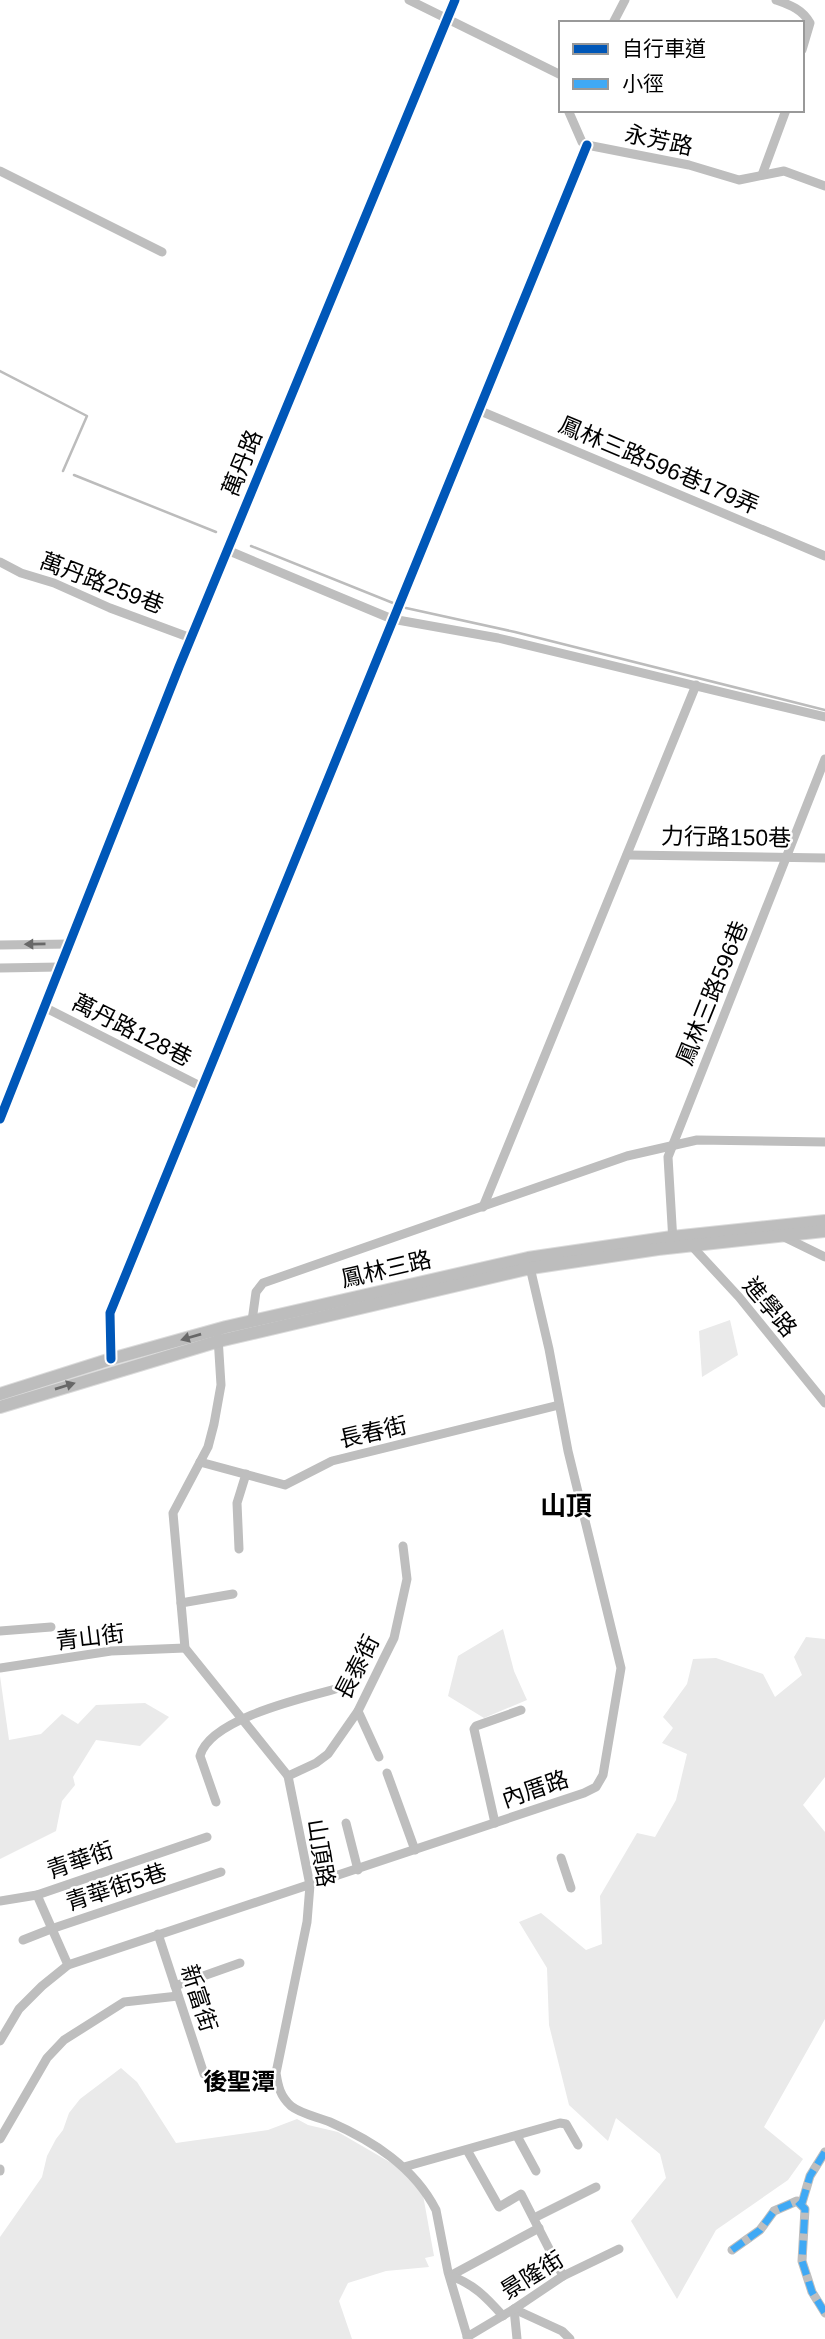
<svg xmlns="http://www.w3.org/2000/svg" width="825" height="2339" viewBox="0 0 825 2339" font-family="Helvetica,'Noto Sans TC',sans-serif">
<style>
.green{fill:#eaeaea}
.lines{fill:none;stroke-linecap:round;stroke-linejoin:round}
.stream{stroke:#bcbcbc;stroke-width:2.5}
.major-casing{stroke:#dbdbdb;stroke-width:14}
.minor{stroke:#bebebe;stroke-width:9}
.major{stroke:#bdbdbd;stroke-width:12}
.quiet{stroke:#3fa9f5;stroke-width:7;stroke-dasharray:14 7;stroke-linecap:butt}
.cycleway-casing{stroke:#fff;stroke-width:13}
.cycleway{stroke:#0057b8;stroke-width:9}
.oneway{fill:#686868}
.labels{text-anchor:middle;stroke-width:5;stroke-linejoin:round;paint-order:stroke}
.street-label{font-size:23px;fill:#000;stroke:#fff}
.neighbourhood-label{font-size:24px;font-weight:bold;fill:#000;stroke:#fff}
.quarter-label{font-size:26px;font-weight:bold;fill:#000;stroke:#fff}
</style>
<rect width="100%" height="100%" fill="#fff"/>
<g class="green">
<path d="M730,1320l8,35 -36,22 -3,-46z"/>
<path d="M503,1629l11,42 13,29 -43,18 -36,-22 10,-40z"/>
<path d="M806,1637l19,2v138l-22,28 22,27v187l-61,108 39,32 -15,21 -72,50 -39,69 -46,-78 35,-43 -6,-24 -44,-36 -8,23 -39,-36 -20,-80 -2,-57 -28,-46 22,-9 45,37 16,-6 -2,-48 37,-63 18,4 21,-37 11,-46 -25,-11 11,-15 -10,-11 24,-33 6,-25 23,-1 47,16 12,23 27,-22 -8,-18z"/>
<path d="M0,1676l9,64 32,-6 21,-20 16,10 18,-19 49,-2 24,14 -29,29 -44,-6 -23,37 2,8 -13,16 -6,30 -56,28z"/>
<path d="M121,2068l16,14 39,61 92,-13 29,-11 11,6 30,7 62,36 23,27 11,61 -9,2 4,9 -43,4 -38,12 -9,18 13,38h-352v-102l42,-60 5,-21 9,-17 7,-9 6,-17 11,-14z"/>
</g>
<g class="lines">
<g class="stream">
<path d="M0,371l87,45 -24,55"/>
<path d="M74,475l142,57"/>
<path d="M251,546l142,57"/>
<path d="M406,608l109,24 310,78"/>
</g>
<defs>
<g id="major">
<path d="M0,1394l111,-35 115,-32 302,-69 144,-21 153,-16"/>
<path d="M0,1407l219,-66 312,-73 127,-19 167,-18"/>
</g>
</defs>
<use href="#major" class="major-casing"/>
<g class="minor">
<path d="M409,0l152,75"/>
<path d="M776,0c14,5 26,9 34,23l-8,27"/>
<path d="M613,23l12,-23"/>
<path d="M568,110l14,32 5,3 102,20 50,15 45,-9 41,15"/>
<path d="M0,171l162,81"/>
<path d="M762,175l24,-65"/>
<path d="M478,410l347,146"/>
<path d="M227,550l165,69 106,19 327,79"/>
<path d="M0,562l21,11 33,10 56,25 81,30"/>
<path d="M627,855l198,3"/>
<path d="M0,945l70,-1"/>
<path d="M0,968l60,-1"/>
<path d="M44,1007l158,80"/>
<path d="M0,1119l179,-452 276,-667"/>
<path d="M483,1207l213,-522"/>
<path d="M780,1235l45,22"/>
<path d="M673,1242l-5,-85 157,-398"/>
<path d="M690,1244l49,53 86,106"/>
<path d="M252,1321l4,-29 7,-9 364,-127 70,-16 128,2"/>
<path d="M218,1337l3,48 -7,39 -6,23 -35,66 12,135 103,128 22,109 -3,37 -31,151c2,13 4,23 15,33 10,8 27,11 39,16 43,19 84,45 106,88l12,62 20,67"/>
<path d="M111,1359l-1,-46 477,-1168"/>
<path d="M200,1462l85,23 47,-24 227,-56"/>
<path d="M239,1549l-2,-46 9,-29"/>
<path d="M181,1603l52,-9"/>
<path d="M0,1631l51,-4"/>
<path d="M0,1668l111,-17 74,-3"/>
<path d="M358,1711l21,46"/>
<path d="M387,1773l28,77"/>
<path d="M288,1776l28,-13 12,-9 30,-43 26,-53 10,-20 13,-59 -4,-33"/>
<path d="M216,1802l-16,-46c10,-39 112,-60 147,-70"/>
<path d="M346,1823l12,47"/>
<path d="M495,1823l-21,-94 2,-3 45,-16"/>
<path d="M561,1858l10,30"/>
<path d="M37,1895l31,70"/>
<path d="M0,1901l37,-6 170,-58"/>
<path d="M158,1934l46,140"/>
<path d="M23,1940l28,-11 170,-57"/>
<path d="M175,1986l65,-23"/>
<path d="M0,2041l19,-32 23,-23 26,-21 516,-172 12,-6 7,-12 18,-107 -53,-217 -19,-102 -20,-86"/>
<path d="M517,2136l19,35"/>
<path d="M0,2139l47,-81 17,-18 60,-38 54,-6"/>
<path d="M467,2150l32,57 22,-13 42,82"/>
<path d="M404,2167l156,-44 6,1 12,21"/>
<path d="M0,2171v-2"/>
<path d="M802,2203l8,-27 15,-24"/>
<path d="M534,2218l62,-31"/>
<path d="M732,2250l28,-20 14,-19 23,-10 8,8 -3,52 10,31 13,21"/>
<path d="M450,2276l89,-48"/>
<path d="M450,2276c23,7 37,22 53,40"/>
<path d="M514,2309l48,22 8,8"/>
<path d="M514,2309l3,30"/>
<path d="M467,2337l47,-28 49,-33 56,-27"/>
</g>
<use href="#major" class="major"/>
<g class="quiet">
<path d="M802,2203l8,-27 15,-24"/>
<path d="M732,2250l28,-20 14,-19 23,-10 8,8 -3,52 10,31 13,21"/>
</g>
<defs>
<g id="cycleway">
<path d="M0,1119l179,-452 276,-667"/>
<path d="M111,1359l-1,-46 477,-1168"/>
</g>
</defs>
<use href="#cycleway" class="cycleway-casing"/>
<use href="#cycleway" class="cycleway"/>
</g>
<defs><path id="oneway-solid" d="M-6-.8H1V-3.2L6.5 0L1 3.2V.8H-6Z" transform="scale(1.75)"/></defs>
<g class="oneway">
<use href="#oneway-solid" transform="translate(35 944) rotate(179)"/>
<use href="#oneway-solid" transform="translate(191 1337) rotate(164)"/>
<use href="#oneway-solid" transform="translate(65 1386) rotate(-17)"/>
</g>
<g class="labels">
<g class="street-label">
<text transform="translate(659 140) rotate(12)" y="8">永芳路</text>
<text transform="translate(242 463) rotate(-68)" y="8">萬丹路</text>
<text transform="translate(659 465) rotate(23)" y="8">鳳林三路596巷179弄</text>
<text transform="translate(102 583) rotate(21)" y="8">萬丹路259巷</text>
<text transform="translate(726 837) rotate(1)" y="8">力行路150巷</text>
<text transform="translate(712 993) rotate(-68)" y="8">鳳林三路596巷</text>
<text transform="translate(132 1030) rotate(27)" y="8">萬丹路128巷</text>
<text transform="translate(386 1269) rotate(-13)" y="8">鳳林三路</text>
<text transform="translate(770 1307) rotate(50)" y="8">進學路</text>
<text transform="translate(373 1432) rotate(-13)" y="8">長春街</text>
<text transform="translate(90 1637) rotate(-7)" y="8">青山街</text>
<text transform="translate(357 1667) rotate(-63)" y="8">長泰街</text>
<text transform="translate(535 1789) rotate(-19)" y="8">內厝路</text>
<text transform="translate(321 1853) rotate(81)" y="8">山頂路</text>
<text transform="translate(80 1860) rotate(-19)" y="8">青華街</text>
<text transform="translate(116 1887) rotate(-18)" y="8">青華街5巷</text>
<text transform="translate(199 1998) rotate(72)" y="8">新富街</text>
<text transform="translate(532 2275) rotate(-32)" y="8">景隆街</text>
</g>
<g class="neighbourhood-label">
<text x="239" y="2090">後聖潭</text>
</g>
<g class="quarter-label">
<text x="566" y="1515">山頂</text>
</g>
</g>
<rect x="559" y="21" width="245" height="91" fill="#ffffff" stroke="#999999" stroke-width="2"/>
<rect x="573" y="44" width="35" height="10" fill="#0057b8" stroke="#999999" stroke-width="2"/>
<text x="622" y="56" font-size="21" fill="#000000">自行車道</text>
<rect x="573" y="79" width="35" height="10" fill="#3fa9f5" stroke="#999999" stroke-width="2"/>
<text x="622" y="91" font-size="21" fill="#000000">小徑</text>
</svg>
